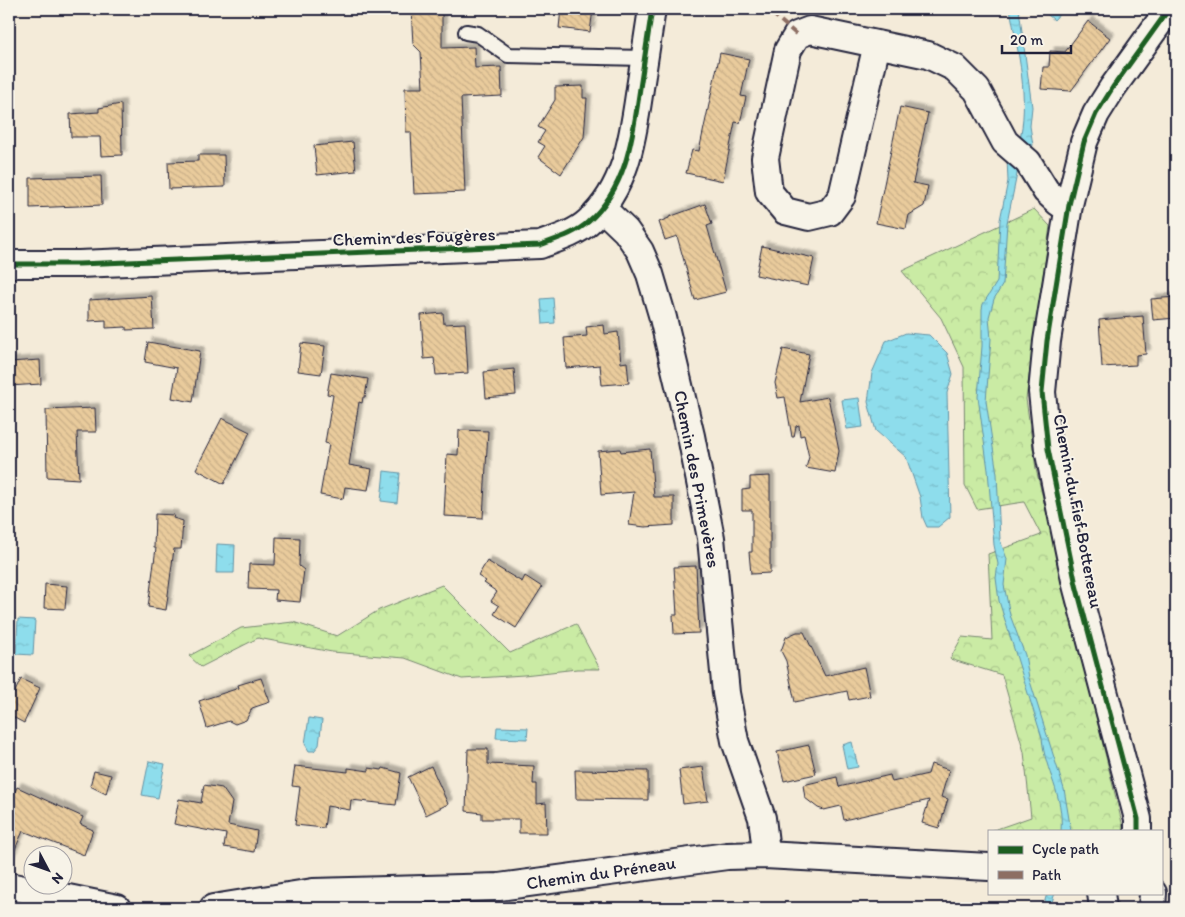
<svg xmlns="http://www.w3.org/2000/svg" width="1185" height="917" viewBox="0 0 1185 917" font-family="Itim,sans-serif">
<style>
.forest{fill:url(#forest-crowns);stroke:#768670}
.water{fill:url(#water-ripples);stroke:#6392a5}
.building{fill:url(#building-back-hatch);stroke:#22223b;filter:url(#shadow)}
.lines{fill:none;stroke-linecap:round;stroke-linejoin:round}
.lane-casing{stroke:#22223b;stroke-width:18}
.street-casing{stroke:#22223b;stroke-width:30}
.lane{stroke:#f7f3e8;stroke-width:14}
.street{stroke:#f7f3e8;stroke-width:26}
.quiet{stroke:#8d6e63;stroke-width:4;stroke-dasharray:8 4;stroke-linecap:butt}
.cycleway-casing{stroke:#f7f3e8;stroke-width:8}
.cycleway{stroke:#1b5e20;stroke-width:5}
.labels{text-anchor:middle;stroke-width:4;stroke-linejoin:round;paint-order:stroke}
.street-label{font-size:18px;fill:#22223b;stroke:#f7f3e8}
</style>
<defs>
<pattern id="forest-crowns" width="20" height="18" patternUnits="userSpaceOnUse" patternTransform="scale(1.25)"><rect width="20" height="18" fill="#caeba4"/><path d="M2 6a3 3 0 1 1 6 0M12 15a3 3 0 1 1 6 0" fill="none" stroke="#adc98e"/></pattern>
<pattern id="water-ripples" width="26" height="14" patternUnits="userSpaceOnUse" patternTransform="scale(1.25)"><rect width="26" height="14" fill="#8eddec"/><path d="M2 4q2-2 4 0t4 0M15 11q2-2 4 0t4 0" fill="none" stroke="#7abdcb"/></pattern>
<pattern id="building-back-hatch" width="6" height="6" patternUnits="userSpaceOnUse" patternTransform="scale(1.25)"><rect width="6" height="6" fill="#e9cb9c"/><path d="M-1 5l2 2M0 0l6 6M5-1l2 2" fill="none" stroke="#c8ae87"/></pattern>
<filter id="shadow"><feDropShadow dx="4.5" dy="-4.5" stdDeviation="1" flood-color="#0004"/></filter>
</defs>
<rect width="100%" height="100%" fill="#f4ebd9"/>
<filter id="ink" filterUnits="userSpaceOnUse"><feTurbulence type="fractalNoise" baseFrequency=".02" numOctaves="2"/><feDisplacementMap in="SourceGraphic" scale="10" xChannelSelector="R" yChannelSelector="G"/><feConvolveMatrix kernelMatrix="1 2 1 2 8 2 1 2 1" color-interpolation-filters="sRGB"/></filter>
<g filter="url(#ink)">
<g class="forest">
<path d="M1034,209l16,17 -24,173 10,70 88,362h-133l40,-14 -7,-65 -22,-77 -52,-16 12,-22 30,3 -4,-86 53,-19 -17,-33 -47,7 -12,-24 -1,-118 -23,-49 -39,-47z"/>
<path d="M442,585l68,68 66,-29 24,45h-23l-53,6 -62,4 -57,-21 -73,-6 -74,-14 -57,29 -12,-11 52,-28 52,-6 44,14 42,-26z"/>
</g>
<g class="water">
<path d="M1010,9h9l13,98 -2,19 3,19 -4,7 -10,-9c11,-43 -1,-91 -9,-134z"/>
<path d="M1041,9h23l-10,11z"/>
<path d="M1007,159l11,10 -11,54 -4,61 -9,15 -5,18 2,22 -5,62 11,73 3,66 7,19 -3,26 6,30 15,40 4,23 35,111 7,42h-10c3,-38 -16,-58 -19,-93l-43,-137 -3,-23 2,-14 -4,-19 -6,-75 -10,-73 4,-51v-37l1,-5 14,-22 3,-62 8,-39z"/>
<path d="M553,298l2,25 -12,1 -2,-25z"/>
<path d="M906,333l23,2 18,18 6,21 -6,19 3,124 -12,10h-11l-4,-9 -3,-21 -14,-40 -30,-26 -8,-29 4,-29 14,-32z"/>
<path d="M859,398l4,29 -16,2 -5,-29z"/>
<path d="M384,471l16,2 -3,30 -16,-2z"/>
<path d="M217,544l18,1 -1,28h-18z"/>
<path d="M18,619l17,1 -2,35 -17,-1z"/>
<path d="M309,718l13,2 -3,25 -5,6h-5l-4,-7z"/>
<path d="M497,727l31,1 -1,11 -31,-1z"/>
<path d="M852,742l6,25 -11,2 -5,-24z"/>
<path d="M149,761l16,3 -7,34 -16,-3z"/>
<path d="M1047,893h8l-5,15h-7z"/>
</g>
<g class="building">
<path d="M411,9h31v39l32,-1 1,21 26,-1 1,29 -41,2 4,94 -51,2 -3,-62h-5l-1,-44h18l-2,-36 -8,-8z"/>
<path d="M561,9h32l-3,23 -31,-4z"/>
<path d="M1088,21l22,17 -39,53 -30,-2 2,-22h6l1,-16 15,1z"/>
<path d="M720,53l29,6 -8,37 5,1 -6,26 -5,-1 -12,59 -37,-8 6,-23 7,1z"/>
<path d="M583,86v12h4l-3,39 -23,37 -23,-17 7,-11 -7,-4 7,-11 -7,-4 17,-27v-13z"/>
<path d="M121,104l1,51 -21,1 -1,-19h-29l-1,-23 29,-2v-4z"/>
<path d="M900,107l28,6 -15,70 15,3 -4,20 -15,9 -3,14 -30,-6z"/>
<path d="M353,142l3,29 -39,4 -3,-29z"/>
<path d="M198,155h26l1,32 -56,2 -1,-27 30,-1z"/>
<path d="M101,176l1,29 -72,3v-30z"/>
<path d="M705,204l7,20 -5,2 19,66 -31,8 -18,-64 -12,4 -6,-18 10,-4v-1z"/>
<path d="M762,246l52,12 -6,28 -52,-11z"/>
<path d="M152,296l2,33 -28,1v-3l-20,1v-8l-17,1v-21z"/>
<path d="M1176,297v21l-23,2 -2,-21z"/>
<path d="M443,313l1,11 21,-1 3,50 -32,2 -2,-17 -10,1 -3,-44z"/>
<path d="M1143,316l3,38 -10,1v10l-34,2 -3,-47z"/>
<path d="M604,325l1,9 13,-2 3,31 6,-1 2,21 -27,2 -2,-20 -34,3 -2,-30 23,-2 -1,-9z"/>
<path d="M148,342l52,9 -7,51 -21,-4 5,-30 -32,-6z"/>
<path d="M301,343l24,3 -4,28 -23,-3z"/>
<path d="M783,349l26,5 -9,48 28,-5 11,54 -4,22 -29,-5 3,-11 -5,-22 -4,1 -1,-11 -3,1 -2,11h-2l-7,-40 -7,1 -3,-15z"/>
<path d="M40,360l1,24 -32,2v-24z"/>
<path d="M514,369l2,26 -30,3 -2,-26z"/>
<path d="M331,373l37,6 -3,18h-2l-1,6 -3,-1 -10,63 23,4 -4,21 -23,-3 -2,12 -23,-4 9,-51 -4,-1 8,-48 -6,-1z"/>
<path d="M95,408l1,24h-19l2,47 -32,-2 -1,-67z"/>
<path d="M222,418l28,14 -26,52 -28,-15z"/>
<path d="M459,430l29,1 -5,87 -39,-2 3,-62 11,1z"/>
<path d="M620,449l1,3 29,-3 4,48h20v28l-29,2 -16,-2 5,-33 -33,3 -3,-44z"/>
<path d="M770,476v97l-19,1 -2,-22h3v-42h-10v-20l8,-1v-12z"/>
<path d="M155,514l19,1 -1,3 10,3 -2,28h-7l-8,61 -18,-3 8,-59h-2z"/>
<path d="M276,537l24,1 -1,28 5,4 -4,32 -25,-2 1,-10 -28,-1 1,-25 26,1z"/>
<path d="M487,561l35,21 3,-6 17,11 -26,41 -22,-14 5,-8 -8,-5 6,-9 -13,-9 2,-2 -8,-5z"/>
<path d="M696,566l3,67 -25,1 -1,-19h4l-3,-48z"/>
<path d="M45,584l22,2 -2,23 -21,-1z"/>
<path d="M797,632h7l21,44 39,-9 6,29 -21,4 -2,-9 -52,11 -9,-41 -5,-10 5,-14z"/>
<path d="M261,678l9,24 -18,6 -6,12 -11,4 -6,-3 -22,7 -8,-27 40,-13 -1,-3z"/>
<path d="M21,679l19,9 -16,35 -15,-8v-11z"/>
<path d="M809,745l7,29 -32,7 -7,-29z"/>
<path d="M468,749h20v15l46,2 -1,18h4v20l9,-1 1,30h-28v-14h-37v-6l-16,-2z"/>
<path d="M931,764l18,6 -8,27 7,2 -9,29 -17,-5 7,-23 -85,20 -3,-14 -17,4 -6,-2 -13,-10 -2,-13 34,-8 2,10 51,-12 2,7 36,-8z"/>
<path d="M295,766l53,6v-4l21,3v-3l13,2 1,-2 18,5 -5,32 -45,-5 -1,10 -23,-4 -3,22 -29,-3 5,-38 -8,-1z"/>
<path d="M431,766l17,38 -22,11 -18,-38z"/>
<path d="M703,767l5,34 -25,3 -4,-34z"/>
<path d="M575,770l73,1v29l-72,-1z"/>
<path d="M94,771l17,4 -5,19 -16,-8z"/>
<path d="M204,785l18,3 10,14 -4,23 29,6 -3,21 -30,-5 2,-13 -52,-10 5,-25 22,4z"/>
<path d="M17,787l66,30 -3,7 13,6 -9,25 -61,-24 -14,32v-59z"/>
</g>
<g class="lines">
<defs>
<path id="lane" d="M466,32l12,2 30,21 136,3"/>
<g id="street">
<path d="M877,44l-35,152 -12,16 -21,5 -24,-6 -16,-19 -4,-34 23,-108 9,-15 13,-5 118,25 27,13 22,22 28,52 23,20 18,29 13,12 10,2"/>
<path d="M602,208l24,23 14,20 10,23 13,44 28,118 20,102 15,155 9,48 27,77 3,25v12"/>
<path d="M9,264h70l461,-19c16,-6 35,-11 48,-23 39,-34 45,-86 52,-134 4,-27 8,-53 12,-79"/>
<path d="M1138,831v-12l-62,-234 -28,-136 -6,-57 5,-51 22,-136 15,-63 12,-28 17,-27 56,-78"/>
<path d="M9,886l108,22"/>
<path d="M1101,893l2,15"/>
<path d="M213,908l100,-16 186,-5 228,-31 38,-1 224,12"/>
<path d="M1152,908l1,-15"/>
</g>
</defs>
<use href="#lane" class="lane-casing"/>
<use href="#street" class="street-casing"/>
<use href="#lane" class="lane"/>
<use href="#street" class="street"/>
<path class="quiet" d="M748,9l25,5 24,21"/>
<defs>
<g id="cycleway">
<path d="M9,264h70l461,-19c16,-6 35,-11 48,-23 39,-34 45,-86 52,-134 4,-27 8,-53 12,-79"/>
<path d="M1138,831v-12l-62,-234 -28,-136 -6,-57 5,-51 22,-136 15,-63 12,-28 17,-27 56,-78"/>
</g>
</defs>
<use href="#cycleway" class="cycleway-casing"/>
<use href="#cycleway" class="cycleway"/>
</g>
</g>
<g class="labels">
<g class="street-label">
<text transform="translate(414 237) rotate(-2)" y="6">Chemin des Fougères</text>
<text transform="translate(697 479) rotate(79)" y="6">Chemin des Primevères</text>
<text transform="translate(1078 511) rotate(79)" y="6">Chemin du Fief Bottereau</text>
<text transform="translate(601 873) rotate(-8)" y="6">Chemin du Préneau</text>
</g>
</g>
<rect width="1185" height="917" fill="none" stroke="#f7f3e8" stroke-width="30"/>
<rect x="15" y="15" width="1155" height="887" fill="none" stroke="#22223b" stroke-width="2" filter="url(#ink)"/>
<rect x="988" y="830" width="175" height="65" fill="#f7f3e8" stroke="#a29fa3"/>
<rect x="998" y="846" width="25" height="8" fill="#1b5e20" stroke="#a29fa3"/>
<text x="1032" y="854" font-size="15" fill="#22223b">Cycle path</text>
<rect x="998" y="871" width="25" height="8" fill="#8d6e63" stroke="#a29fa3"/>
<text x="1032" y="880" font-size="15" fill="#22223b">Path</text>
<g transform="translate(48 870) rotate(131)"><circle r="24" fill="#f7f3e8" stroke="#a29fa3"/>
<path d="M0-4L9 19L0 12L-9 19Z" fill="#22223b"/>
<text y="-8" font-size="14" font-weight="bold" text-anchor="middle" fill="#22223b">N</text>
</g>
<path d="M1002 45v8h69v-8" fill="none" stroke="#22223b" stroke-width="2.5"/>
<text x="1010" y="45" font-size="15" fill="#22223b" stroke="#f7f3e8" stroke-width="4" paint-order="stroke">20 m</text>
</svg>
